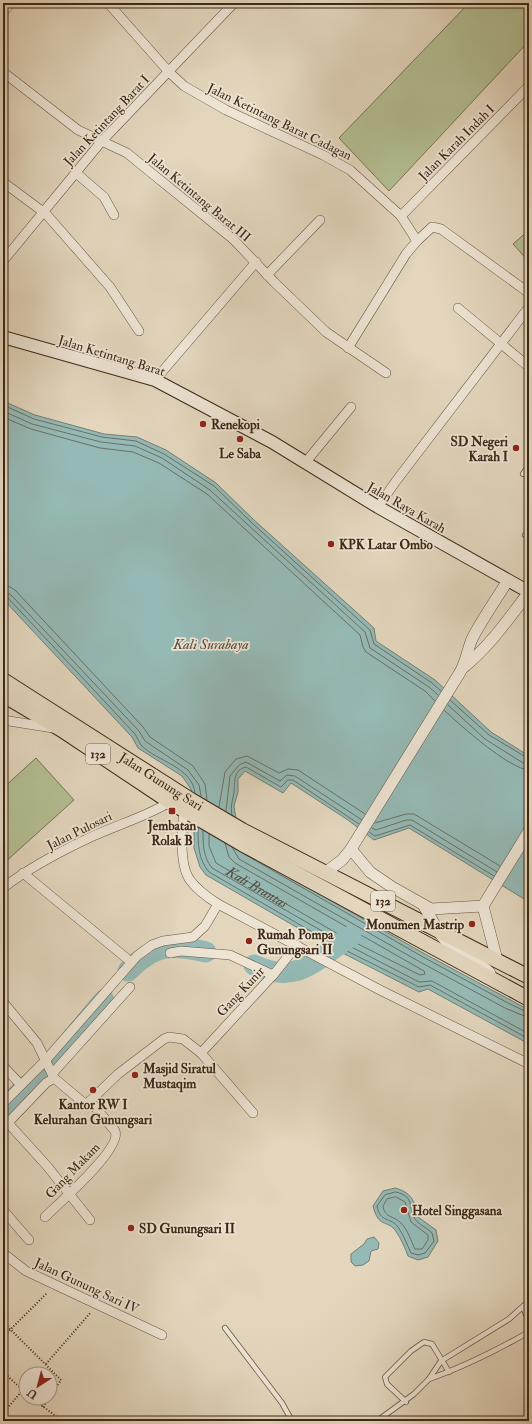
<svg xmlns="http://www.w3.org/2000/svg" width="532" height="1424" viewBox="0 0 532 1424" font-family="'IM FELL Double Pica',serif">
<style>
.green{fill:#b3be92;stroke:#787354}
.water{fill:#95b9b5;stroke:#727f76}
.lines{fill:none;stroke-linecap:round;stroke-linejoin:round}
.shore{stroke:#6a7066;stroke-width:1}
.river{stroke:#95b9b5;stroke-width:21}
.service-casing{stroke:#675440;stroke-width:6}
.minor-casing{stroke:#675440;stroke-width:10}
.tertiary-casing{stroke:#675440;stroke-width:12}
.secondary-casing{stroke:#3e2817;stroke-width:14}
.primary-casing{stroke:#3e2817;stroke-width:16}
.path{stroke:#3e2817;stroke-width:2;stroke-dasharray:1 2;stroke-linecap:butt}
.service{stroke:#ede4d4;stroke-width:4.5}
.minor{stroke:#ede4d4;stroke-width:9}
.tertiary{stroke:#ede4d4;stroke-width:11}
.secondary{stroke:#ede4d4;stroke-width:12}
.primary{stroke:#e3d6bd;stroke-width:14}
.poi-dot{fill:#8f2418;stroke:#ede4d4;stroke-width:1.5}
.labels{text-anchor:middle;stroke-width:3.5;stroke-linejoin:round;paint-order:stroke}
.shield{fill:#ede4d4;stroke:#726050;stroke-width:1}
.shield-label{font-size:12px;font-weight:bold;fill:#3e2817}
.street-label{font-size:13px;fill:#3e2817;stroke:#ede4d4}
.poi-label{font-size:13px;font-weight:bold;fill:#3e2817;stroke:#ede4d4;text-anchor:start}
.water-label{font-size:14px;font-style:italic;fill:#544c3e;stroke:#ede4d4}
</style>
<rect width="100%" height="100%" fill="#e3d6bd"/>
<filter id="stains"><feTurbulence type="fractalNoise" baseFrequency=".005" numOctaves="4"/><feColorMatrix values="0 0 0 0 .2 0 0 0 0 .09 0 0 0 0 .02 0 0 0 .5 -.17"/></filter>
<radialGradient id="worn" r=".72"><stop offset=".6" stop-color="#630" stop-opacity="0"/><stop offset="1" stop-color="#630" stop-opacity=".3"/></radialGradient>
<g class="green">
<path d="M469,3h60v38l-140,150 -50,-53z"/>
<path d="M529,230v32l-16,-18z"/>
<path d="M36,758l38,42 -71,64v-76z"/>
</g>
<g class="water">
<path d="M3,401l32,14 69,19 33,3 29,13 50,33 38,37 120,108 2,13 59,39 56,52 38,24v146l-120,-74 -35,12 -26,-20 -57,-37 -8,10 -38,-22 -7,8v13l-4,14 6,39 3,6 182,103 104,56v34l-101,-55 -9,3 -88,-45 -125,-72 -6,-8 -6,-19v-29l-3,-30 -9,-13 -44,-28 -6,-11 -129,-138z"/>
<path d="M395,1188c16,4 20,13 23,29l18,13 2,11 -10,16 -10,3 -10,-4c-3,-8 -7,-18 -13,-26 -9,-11 -16,-1 -22,-24l10,-15z"/>
<path d="M374,1237l5,6 -1,6 -7,2 -2,10 -6,4 -8,1 -4,-4v-8l13,-10 3,-5z"/>
</g>
<g class="lines">
<g class="shore">
<path d="M3,405l31,14 68,18 34,4 28,13 50,32 38,37 118,107 4,14 58,39 9,8"/>
<path d="M3,411l29,13 69,18 34,4 27,12 48,32 155,142 5,16 59,39 9,8"/>
<path d="M3,417l28,12 69,19 33,4 26,11 48,31 153,141 3,12 3,5 59,39 10,10"/>
<path d="M3,585l7,2 5,3 128,137 7,10 43,29 12,18 2,16"/>
<path d="M3,591l8,4 128,136 6,10 43,29 11,15 2,11"/>
<path d="M3,596l5,2 127,136c2,3 4,8 6,11 16,17 51,21 54,48"/>
<path d="M450,700l39,35 40,24"/>
<path d="M448,705l37,34 38,24 6,1"/>
<path d="M444,710c16,15 65,59 85,60"/>
<path d="M219,807l6,-35 11,-13 11,-3 32,17 9,-4 10,1 67,44"/>
<path d="M226,811l4,-35 9,-11 7,-3 34,19 7,-6 8,1 67,44"/>
<path d="M232,815c-2,-9 1,-15 2,-23 1,-10 -1,-22 12,-25l35,20 7,-7h5l66,44"/>
<path d="M375,823l31,-9h8l86,52"/>
<path d="M198,828c0,16 0,31 11,44l124,72 86,43 11,-2 99,54"/>
<path d="M372,828l4,2 30,-10h6l85,52"/>
<path d="M203,830c0,14 0,27 9,38l124,71 83,43 13,-1 97,53"/>
<path d="M369,832l6,4 35,-11 84,51"/>
<path id="s1" d="M209,834v12l7,17 122,71 82,41 5,-1 -1,-3 -189,-108 -6,-6 -4,-14"/>
<path d="M232,847l7,12 181,103 85,46 24,10"/>
<path d="M239,851l184,106 85,46 21,10"/>
<path d="M396,1192c20,5 11,15 19,27 3,5 12,9 17,14l2,8 -9,12 -7,2 -7,-2c-4,-8 -7,-18 -13,-26 -7,-10 -18,-4 -21,-21l8,-11z"/>
<path d="M396,1197l9,5 6,20 17,13v5l-6,9h-7c-4,-8 -7,-19 -14,-26 -6,-7 -17,-5 -18,-17l4,-7z"/>
</g>
<g class="river">
<path d="M254,965c43,21 63,-6 97,-29"/>
<path d="M128,971c27,-27 42,-27 78,-19"/>
<path d="M3,1109l20,-20 19,-15 62,-74"/>
</g>
<defs>
<g id="service">
<path d="M523,474l6,-9"/>
<path d="M525,535l4,3"/>
<path d="M523,1307l6,15"/>
<path d="M225,1328l57,75 10,18"/>
<path d="M429,1379c35,-12 68,-29 100,-47"/>
<path d="M406,1402l-19,-18 -2,-7 26,-26 13,-9 8,2 17,28"/>
<path d="M377,1421l37,-27 15,-15 12,-18 68,-42 20,-18"/>
</g>
<g id="minor">
<path d="M108,3l61,69 15,14 42,24 97,45 27,15 51,46 16,25"/>
<path d="M3,12l8,-9"/>
<path d="M3,72l75,58 49,23 22,18 84,68 41,43 52,50 60,41"/>
<path d="M75,172l29,25 10,18"/>
<path d="M3,182l43,32 64,73 29,44"/>
<path d="M401,216l128,-130"/>
<path d="M3,261l98,-119 133,-139"/>
<path d="M267,275l53,-55"/>
<path d="M458,308l71,59"/>
<path d="M348,348l58,-94 11,-13 15,-14 9,2 88,64"/>
<path d="M155,380l101,-118"/>
<path d="M305,463l46,-56"/>
<path d="M378,507l18,-26 133,-174"/>
<path d="M3,720l50,8"/>
<path d="M184,810c-2,18 -5,55 6,70 7,10 17,17 28,24l162,86 149,74"/>
<path d="M23,873l108,89"/>
<path d="M3,888c27,-21 58,-37 88,-51 26,-12 54,-20 79,-35"/>
<path d="M170,953l11,-2 49,4 43,20"/>
<path d="M3,1002l34,41 17,35 31,26 5,-3 28,-27 46,-35 5,-2 14,2 18,14 52,60"/>
<path d="M201,1053l73,-79 23,-29"/>
<path d="M3,1066l18,19"/>
<path d="M52,1074l78,-87"/>
<path d="M3,1103l42,-42 92,-105 15,-11 11,-4 30,-4 12,-11 13,-22"/>
<path d="M8,1123l39,43 43,54"/>
<path d="M3,1128l43,-45 8,-5"/>
<path d="M3,1210l26,30"/>
<path d="M45,1217c13,-13 78,-69 70,-86l-25,-30"/>
<path d="M3,1253l23,18 136,64"/>
</g>
<g id="tertiary">
<path d="M464,667c26,-21 45,-49 65,-75"/>
<path d="M351,849l19,23 22,15 39,22 52,-3"/>
<path d="M326,872l16,-12 9,-11 108,-175c7,-11 8,-23 13,-35 10,-20 24,-39 36,-59"/>
<path d="M424,906c8,13 16,32 28,41 12,10 28,14 38,26"/>
<path d="M497,960l-14,-54 46,-75"/>
</g>
<path id="secondary" d="M3,337l152,43 117,62 106,65 151,85"/>
<g id="primary">
<path id="s2" d="M3,680l188,120 51,30 287,147"/>
<path d="M3,695l59,35 108,72 72,42 287,155"/>
</g>
</defs>
<use href="#service" class="service-casing"/>
<use href="#minor" class="minor-casing"/>
<use href="#tertiary" class="tertiary-casing"/>
<use href="#secondary" class="secondary-casing"/>
<use href="#primary" class="primary-casing"/>
<g class="path">
<path d="M3,1273l4,-4"/>
<path d="M3,1322l58,58 -11,17"/>
<path d="M3,1337l44,-44"/>
<path d="M46,1364l45,-52"/>
<path d="M3,1372l23,21"/>
<path d="M32,1398l30,23"/>
<path d="M43,1407l6,-9"/>
<path d="M3,1413l20,-23"/>
</g>
<use href="#service" class="service"/>
<use href="#minor" class="minor"/>
<use href="#tertiary" class="tertiary"/>
<use href="#secondary" class="secondary"/>
<use href="#primary" class="primary"/>
</g>
<g class="poi-dot">
<circle cx="203" cy="424" r="4"/>
<circle cx="240" cy="439" r="4"/>
<circle cx="516" cy="448" r="4"/>
<circle cx="331" cy="544" r="4"/>
<rect x="168" y="807" width="8" height="8" rx="2"/>
<circle cx="472" cy="924" r="4"/>
<circle cx="249" cy="941" r="4"/>
<circle cx="135" cy="1075" r="4"/>
<circle cx="93" cy="1090" r="4"/>
<circle cx="404" cy="1210" r="4"/>
<circle cx="131" cy="1228" r="4"/>
</g>
<g class="labels">
<g class="shield">
<rect x="86" y="744" width="24" height="20" rx="3"/>
<rect x="371" y="891" width="24" height="20" rx="3"/>
</g>
<g class="shield-label">
<text x="98" y="758">132</text>
<text x="383" y="905">132</text>
</g>
<g class="street-label">
<text transform="translate(106 120) rotate(-47)" y="5">Jalan Ketintang Barat I</text>
<text transform="translate(280 121) rotate(26)" y="5">Jalan Ketintang Barat Cadagan</text>
<text transform="translate(456 142) rotate(-45)" y="5">Jalan Karah Indah I</text>
<text transform="translate(200 197) rotate(40)" y="5">Jalan Ketintang Barat III</text>
<text transform="translate(112 355) rotate(17)" y="5">Jalan Ketintang Barat</text>
<text transform="translate(407 507) rotate(30)" y="5">Jalan Raya Karah</text>
<text dy="5" stroke="none"><textPath href="#s2" startOffset="188">Jalan Gunung Sari</textPath></text>
<text transform="translate(79 830) rotate(-26)" y="5">Jalan Pulosari</text>
<text transform="translate(240 991) rotate(-47)" y="5">Gang Kunir</text>
<text transform="translate(72 1170) rotate(-46)" y="5">Gang Makam</text>
<text transform="translate(87 1285) rotate(25)" y="5">Jalan Gunung Sari IV</text>
</g>
<g class="poi-label">
<text x="211" y="429">Renekopi</text>
<text x="508" y="446" text-anchor="end">SD Negeri<tspan x="508" dy="15">Karah I</tspan></text>
<text x="240" y="458" text-anchor="middle">Le Saba</text>
<text x="339" y="549">KPK Latar Ombo</text>
<text x="172" y="830" text-anchor="middle">Jembatan<tspan x="172" dy="15">Rolak B</tspan></text>
<text x="464" y="929" text-anchor="end">Monumen Mastrip</text>
<text x="257" y="939">Rumah Pompa<tspan x="257" dy="15">Gunungsari II</tspan></text>
<text x="143" y="1073">Masjid Siratul<tspan x="143" dy="15">Mustaqim</tspan></text>
<text x="93" y="1109" text-anchor="middle">Kantor RW I<tspan x="93" dy="15">Kelurahan Gunungsari</tspan></text>
<text x="412" y="1215">Hotel Singgasana</text>
<text x="139" y="1233">SD Gunungsari II</text>
</g>
<g class="water-label">
<text x="211" y="649">Kali Surabaya</text>
<text dy="5" stroke="none"><textPath href="#s1" startOffset="78">Kali Brantas</textPath></text>
</g>
</g>
<rect width="532" height="1424" fill="none" stroke="#e3d6bd" stroke-width="16"/>
<rect x="4" y="4" width="524" height="1416" fill="none" stroke="#3e2817" stroke-width="2"/>
<rect x="8" y="8" width="516" height="1408" fill="none" stroke="#3e2817"/>
<g transform="translate(38 1386) rotate(216)"><circle r="19" fill="#ede4d4" stroke="#a79988"/>
<path d="M0-3L7 15L0 10L-7 15Z" fill="#8f2418"/>
<text y="-6" font-size="11" font-weight="bold" text-anchor="middle" fill="#3e2817">U</text>
</g>
<rect width="100%" height="100%" filter="url(#stains)"/>
<rect width="100%" height="100%" fill="url(#worn)"/>
</svg>
